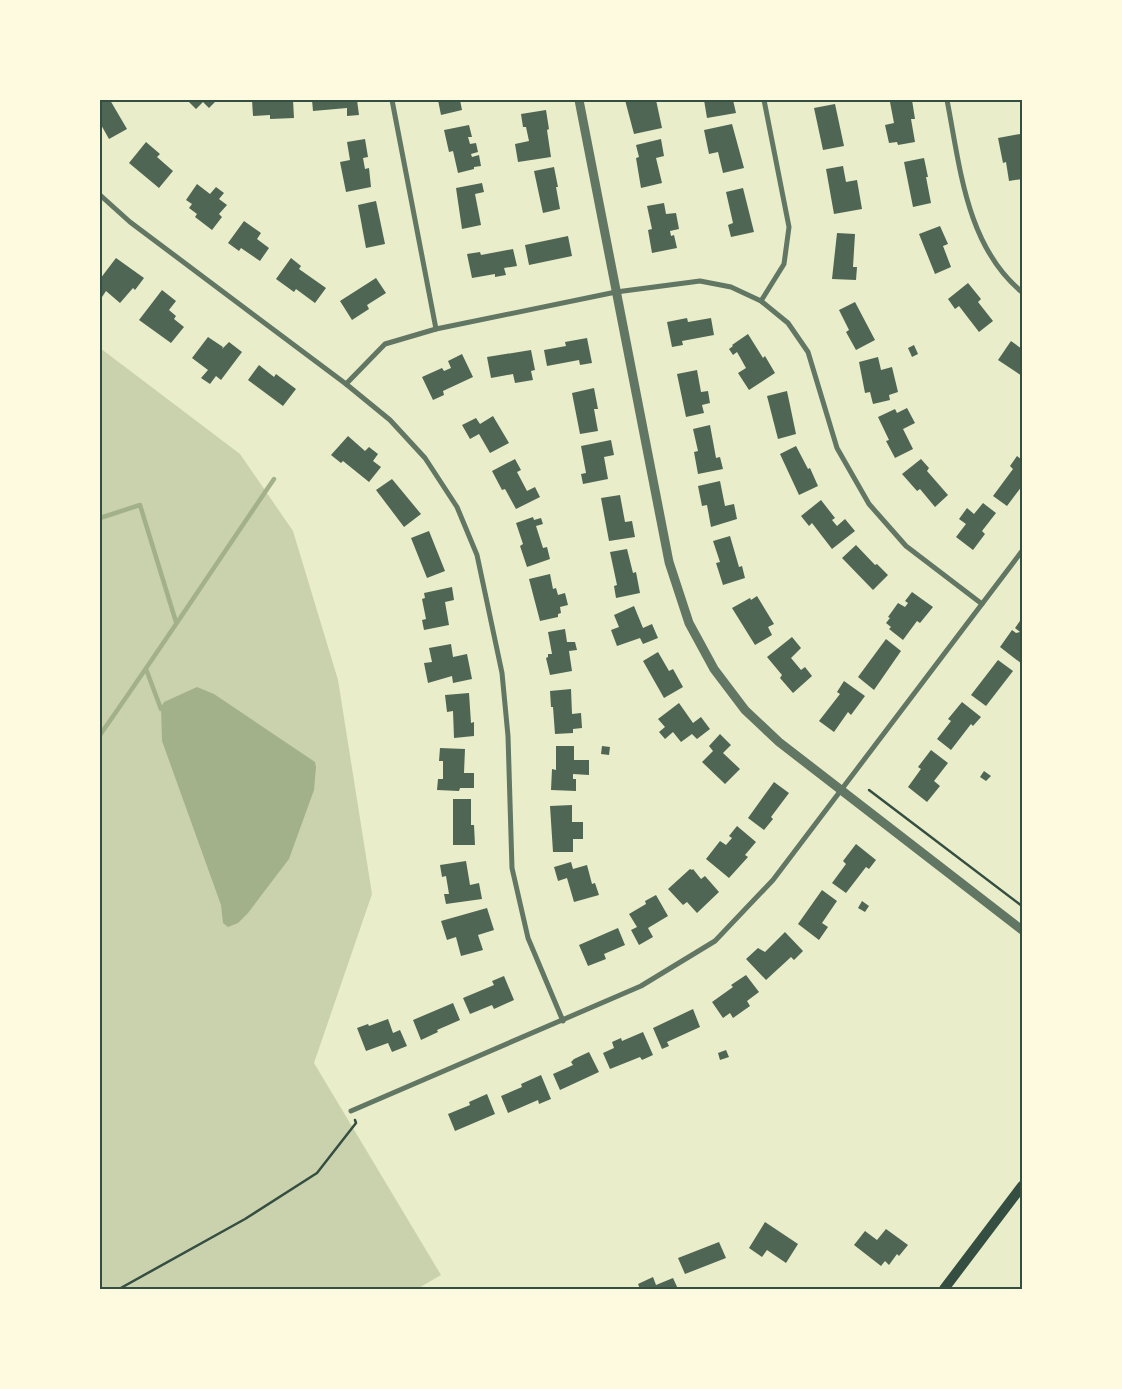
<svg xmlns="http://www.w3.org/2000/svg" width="1122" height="1389" viewBox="0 0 1122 1389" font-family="'Roboto Condensed',sans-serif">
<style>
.green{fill:#cad2ad}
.water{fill:#a3b18a}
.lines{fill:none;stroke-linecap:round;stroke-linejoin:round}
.stream{stroke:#a3b18a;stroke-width:4.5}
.building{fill:#4f6655}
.path{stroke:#344e41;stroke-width:2.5}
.minor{stroke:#617663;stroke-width:5}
.tertiary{stroke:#617663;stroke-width:9}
.secondary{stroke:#344e41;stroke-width:10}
.neatline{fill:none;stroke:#344e41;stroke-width:2}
</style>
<rect width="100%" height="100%" fill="#e9edc9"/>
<path class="green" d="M100,348l140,106 53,77 45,149 34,214 -58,169 127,212 -24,14h-317z"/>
<path class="water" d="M197,687l17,7 101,68 1,5 -2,23 -25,69 -41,54 -10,10 -10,4 -5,-4 -2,-18 -59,-164 -1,-34 3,-5z"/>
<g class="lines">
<g class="stream">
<path d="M100,518l40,-13 36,117"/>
<path d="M146,669l15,40"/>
<path d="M100,735c59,-84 116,-171 174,-256"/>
</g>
</g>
<g class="building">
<path d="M100,100h10l17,29 -18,10 -9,-16z"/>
<path d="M187,100h30l-8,8 -6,-6 -7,7z"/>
<path d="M252,100h41l1,18 -24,1v-4l-17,1z"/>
<path d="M312,100h45l2,15 -12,1v-8l-34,3z"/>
<path d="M438,100h22l2,10 -21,5z"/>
<path d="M625,100h31l6,28 -28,6z"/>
<path d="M704,100h29l3,13 -29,5z"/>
<path d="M902,100h10l3,19h-4l4,23 -17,3 -1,-3 -8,1 -4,-18 9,-2 -4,-21z"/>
<path d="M835,104l9,42 -21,4 -9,-42z"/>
<path d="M546,110l3,19 -2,1 4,27 -33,5 -3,-18 14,-3 -3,-14h-3l-2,-13z"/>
<path d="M732,124l12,44 -21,5 -5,-21 -9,2 -5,-24z"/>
<path d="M469,125l3,12h-4l2,7 6,-1 2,9 -7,2 1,3 7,-2 2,11 -7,1v2l-16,4 -5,-22 -4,1 -5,-22z"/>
<path d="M1020,134l2,12v33l-13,2 -3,-19 -3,1 -5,-25z"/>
<path d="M365,139l3,18 -5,1 2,11 4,-1 2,19 -25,5 -6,-30 10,-2 -3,-18z"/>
<path d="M661,139l3,17 -8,2 6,25 -21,5 -5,-30 3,-1 -3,-12z"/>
<path d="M146,142l14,12 -3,3 16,14 -14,17 -30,-25z"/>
<path d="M924,158l4,19h-2l5,26 -18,4 -9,-45z"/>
<path d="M843,166l3,16 11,-2 5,29 -28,5 -8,-45z"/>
<path d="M554,167l4,20h-2l4,22 -17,4 -9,-42z"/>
<path d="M482,183l2,9 -9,2 6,31 -19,4 -6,-41z"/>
<path d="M197,184l13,10 6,-7 8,6 -5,6 8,6 -8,9 3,3 -10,13 -17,-13 2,-3 -8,-6 3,-4 -6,-4z"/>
<path d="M743,188l11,44 -23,5 -3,-12 5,-2 -7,-31z"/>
<path d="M376,201l9,43 -19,4 -8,-43z"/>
<path d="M664,203l2,11 10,-1 3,16 -9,2 1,5 3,-1 3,13 -25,5 -4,-23 4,-1 -5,-23z"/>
<path d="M244,221l17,12 -4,6 12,9 -9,13 -19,-13 -2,3 -11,-8z"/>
<path d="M940,226l8,18 -5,2 8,21 -16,7 -16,-40z"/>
<path d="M837,233l18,1 -2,33h4l-1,13 -24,-1z"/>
<path d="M568,236l4,20 -43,9 -4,-20z"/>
<path d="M513,249l4,17 -13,2 2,7 -11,2v-3l-23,4 -5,-24 13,-2 1,3z"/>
<path d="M116,258l28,20 -9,12 -2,-2 -13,15 -14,-12 -4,6 -2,-1v-17z"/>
<path d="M291,258l10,8 -2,3 27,19 -11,15 -19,-14 -2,3 -18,-13z"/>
<path d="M376,278l10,15 -19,12 2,4 -17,11 -12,-19z"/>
<path d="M968,283l13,16 -3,3 15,19 -14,11 -20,-26 -4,3 -7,-10z"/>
<path d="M162,290l14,11 -7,9 7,6 -2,3 10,8 -13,16 -32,-23z"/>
<path d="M855,302l20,38 -19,10 -10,-18 3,-2 -10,-20z"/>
<path d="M687,318l1,4 23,-4 3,17 -32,6 1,4 -11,2 -5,-25z"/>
<path d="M748,334l15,24 2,-2 10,17 -26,17 -11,-17 8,-5 -9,-16 -4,3 -4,-6 4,-3 -1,-1z"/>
<path d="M208,337l15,10 -1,2 7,-7 13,10 -21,28 -5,-4 -6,8 -9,-6 7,-8 -16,-12z"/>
<path d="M587,338l5,25 -12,2 -1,-5 -32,6 -3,-16 22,-4 -1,-4z"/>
<path d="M1011,341l11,8v27l-24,-16z"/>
<path d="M914,345l4,9 -6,3 -4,-9z"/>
<path d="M531,350l4,20 -4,1 2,9 -18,3 -2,-9 -22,4 -4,-21z"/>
<path d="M462,354l11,23 -30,14 1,4 -11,5 -11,-23 20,-9 2,3 7,-3 -3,-7z"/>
<path d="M878,357l3,13 11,-3 6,25 -9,3 1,5 -17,4 -3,-12 -5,1 -6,-31z"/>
<path d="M259,365l15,12 2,-3 20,15 -13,17 -35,-26z"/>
<path d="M697,370l4,22 7,-1 2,12 -8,2 2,8 -18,4 -9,-43z"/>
<path d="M594,388l4,21h-4l4,22 -18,3 -8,-41z"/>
<path d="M787,391l9,43 -18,5 -11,-43z"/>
<path d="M907,408l8,15 -12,6 10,20 -18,9 -9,-17 3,-1 -11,-23 17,-8 2,4z"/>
<path d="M493,416l16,27 -19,10 -11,-19 -9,5 -8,-14 14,-7 4,6z"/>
<path d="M710,425l6,33 4,-1 3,12 -25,5 -4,-22 4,-1 -5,-22z"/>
<path d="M348,436l17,15 4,-4 9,7 -5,7 8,6 -12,15 -26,-21 -2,2 -10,-8z"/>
<path d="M611,440l3,15 -10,2 4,22 -25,5 -2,-10 5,-1 -5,-27z"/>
<path d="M796,446l12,23 2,-1 8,18 -19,9 -19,-41z"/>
<path d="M1017,456l5,4v26l-15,20 -14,-10 20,-27 -3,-3z"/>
<path d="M515,459l6,11 -4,2 10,19 8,-4 5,10 -24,12 -11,-20 -3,1 -10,-19z"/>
<path d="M921,459l8,9 -2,3 21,24 -13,12 -15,-18 -3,2 -15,-17z"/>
<path d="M392,479l29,35 -17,13 -28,-37z"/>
<path d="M720,481l5,25 9,-2 3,15 -26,8 -4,-22 -5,1 -4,-20z"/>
<path d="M620,495l5,27 7,-1 3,16 -26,4 -8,-43z"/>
<path d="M821,500l14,18 -3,2 5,6 8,-7 10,12 -23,18 -20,-26 -3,3 -8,-10z"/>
<path d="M983,503l13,10 -14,18 3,3 -12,16 -17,-13 10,-13 -7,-5 8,-11 7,6z"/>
<path d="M533,517l1,3 7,-2 2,6 -7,2 7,22 4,-1 3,12 -23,8 -7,-21 3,-2 -7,-21z"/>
<path d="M429,531l16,40 -18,7 -16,-40z"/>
<path d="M730,536l9,31 3,-1 3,12 -22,7 -7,-22 4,-1 -7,-21z"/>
<path d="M856,545l19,20 2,-1 11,11 -15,15 -31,-32z"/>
<path d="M627,549l6,24 3,-1 4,21 -24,5 -2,-12 3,-1 -7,-33z"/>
<path d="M550,574l3,15 3,-1 2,7 7,-2 3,12 -8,2 1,6 -3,1v3l-18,4 -11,-42z"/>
<path d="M452,587l2,13 -9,2 4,23 -25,5 -2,-10 4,-1 -4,-20 3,-1 -1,-5z"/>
<path d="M912,592l21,15 -13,16 -3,-2 -14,19 -14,-11 2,-2 -5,-4 4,-5 -2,-1 10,-14 7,4 3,-4 -3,-2z"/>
<path d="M757,596l17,28 -6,3 4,8 -17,10 -23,-37 18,-10 1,2z"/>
<path d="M634,606l9,22 9,-4 6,14 -15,6 -3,-6 -23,8 -6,-16 8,-3 -5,-12z"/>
<path d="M1022,618v46l-22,-17 12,-17 4,3 4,-1 -5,-4z"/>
<path d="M565,629l2,13h8l2,8 -8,1 3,20 -22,4 -4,-17 2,-1v-3h4l-4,-22z"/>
<path d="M792,637l9,11 -10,10 10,12 4,-3 7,9 -19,17 -13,-15 2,-3 -15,-18z"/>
<path d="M886,639l15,12 -27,39 -16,-13z"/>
<path d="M451,644l2,13 14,-3 5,25 -19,4 -1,-7 -24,7 -4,-20 8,-1 -3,-14z"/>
<path d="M658,652l11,19 4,-2 10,18 -19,11 -21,-37z"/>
<path d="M998,660l15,11 -27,35 -15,-11z"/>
<path d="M844,681l21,15 -14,19 -3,-3 -14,20 -15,-11 21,-27 -3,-2z"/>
<path d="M571,689l1,25 9,-1 1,15 -9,1v4l-18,1 -2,-27h-2l-1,-16z"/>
<path d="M469,693l2,30 3,-1v14l-20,2 -1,-27 -6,1 -2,-17z"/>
<path d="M962,702l19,15 -8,9 -2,-2 -20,26 -14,-11 14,-18 -3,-2z"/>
<path d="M679,703l14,20 8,-6 9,12 -13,10 -5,-5 -11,8 -8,-10 -8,7 -6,-7 6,-5 -7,-8z"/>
<path d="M720,734l11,11 -8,8 17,16 -15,15 -23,-22 11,-11 -4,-5z"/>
<path d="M556,746h18v14h15v15l-16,-1v5h3v12l-25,-1 1,-21 4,1z"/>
<path d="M602,746l8,1 -1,8 -8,-1z"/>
<path d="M440,748l25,1 -1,24h10v15h-14l-1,3 -22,-1 1,-11h5v-18h-4z"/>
<path d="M931,750l17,13 -14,18 6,5 -13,16 -19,-15 13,-18 -3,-2z"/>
<path d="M984,771l7,5 -5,5 -6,-4z"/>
<path d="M774,782l15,11 -18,24 2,2 -9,11 -16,-12z"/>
<path d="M453,799h18v26h3l1,20h-22z"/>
<path d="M572,805v17h11v17h-10v13h-20l-3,-46z"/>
<path d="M737,826l19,16 -11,13 3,2 -19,21 -23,-19 14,-18 6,4 6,-7 -3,-2z"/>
<path d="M856,844l20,16 -7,9 -3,-2 -20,26 -14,-10 14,-19 -3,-3z"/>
<path d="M466,861l4,24 9,-2 3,16 -36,5 -2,-10h5l-3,-18 -4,1 -2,-12z"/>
<path d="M571,862l2,7 14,-4 5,19 3,-1 4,12 -25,7 -7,-24 -9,3 -4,-14z"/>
<path d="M690,869l2,1 1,-1 8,10 4,-3 14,16 -22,21 -10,-11 -4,3 -15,-16z"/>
<path d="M822,890l15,11 -15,22 6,4 -9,13 -21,-16z"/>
<path d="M656,895l12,21 -20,12 5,9 -14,8 -8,-15 6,-3 -8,-13 17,-10 -1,-3z"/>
<path d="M862,901l7,5 -4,6 -7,-4z"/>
<path d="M487,908l7,22 -16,5 5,15 -22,6 -5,-19 -9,3 -6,-19z"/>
<path d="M618,928l7,17 -21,9 2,5 -18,7 -9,-21z"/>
<path d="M785,932l18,19 -9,9 -3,-3 -25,23 -20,-21 12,-11 7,4z"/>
<path d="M746,975l13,17 -12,9 3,5 -17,12 -3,-5 -7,5 -11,-16 21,-15 -2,-2z"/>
<path d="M504,976l10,24 -20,9 -2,-4 -22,9 -7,-16 31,-13 -2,-4z"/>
<path d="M453,1003l7,17 -23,10 1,2 -17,8 -8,-20z"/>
<path d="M693,1009l7,18 -33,15 2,4 -7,3 -9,-21z"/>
<path d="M388,1019l5,14 7,-3 7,16 -15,6 -4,-9 -22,8 -9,-23 11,-4 1,2z"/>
<path d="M643,1032l10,23 -11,5 -2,-3 -30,12 -7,-16 11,-5 -2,-6 9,-4 1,3z"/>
<path d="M726,1050l3,7 -9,3 -2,-7z"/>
<path d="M589,1052l10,20 -39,18 -7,-16 20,-9 -2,-3 3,-3z"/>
<path d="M541,1075l10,24 -12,5 -1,-4 -30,13 -7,-17 21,-9 -1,-3z"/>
<path d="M487,1094l8,20 -40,17 -7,-17 22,-9 -1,-3z"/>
<path d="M765,1222l33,22 -12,19 -19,-13 -5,7 -13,-9z"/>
<path d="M886,1229l22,16 -9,11 -2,-2 -8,11 -4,-4 -4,5 -27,-21 11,-14 12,9z"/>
<path d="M719,1242l7,16 -41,16 -7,-16z"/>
<path d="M653,1277l3,8 17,-7 5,11h-38l-2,-5z"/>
</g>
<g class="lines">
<g class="path">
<path d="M869,790l153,116"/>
<path d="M119,1289l126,-70 72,-46 39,-50 -1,-3"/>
</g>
<g class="minor">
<path d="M392,100l44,229"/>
<path d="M947,100c13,66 19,146 75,192"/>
<path d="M100,195l30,27 216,162 44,36 35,38 32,49 20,48 25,118 6,63 4,132 16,70 35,83"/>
<path d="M761,301l23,-37 5,-37 -25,-127"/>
<path d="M346,384l39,-40 51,-15 180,-37 84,-11 31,6 30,14 27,22 20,29 29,96 32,56 37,42 76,58"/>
<path d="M351,1111l290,-125 74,-45 58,-61 249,-329"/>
</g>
<path class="tertiary" d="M579,100l90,462 20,61 25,46 31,41 34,32 243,188"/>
<path class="secondary" d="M944,1289l78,-103"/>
</g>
<rect width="1122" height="1389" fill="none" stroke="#fefae0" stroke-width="202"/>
<rect x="101" y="101" width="920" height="1187" class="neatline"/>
</svg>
